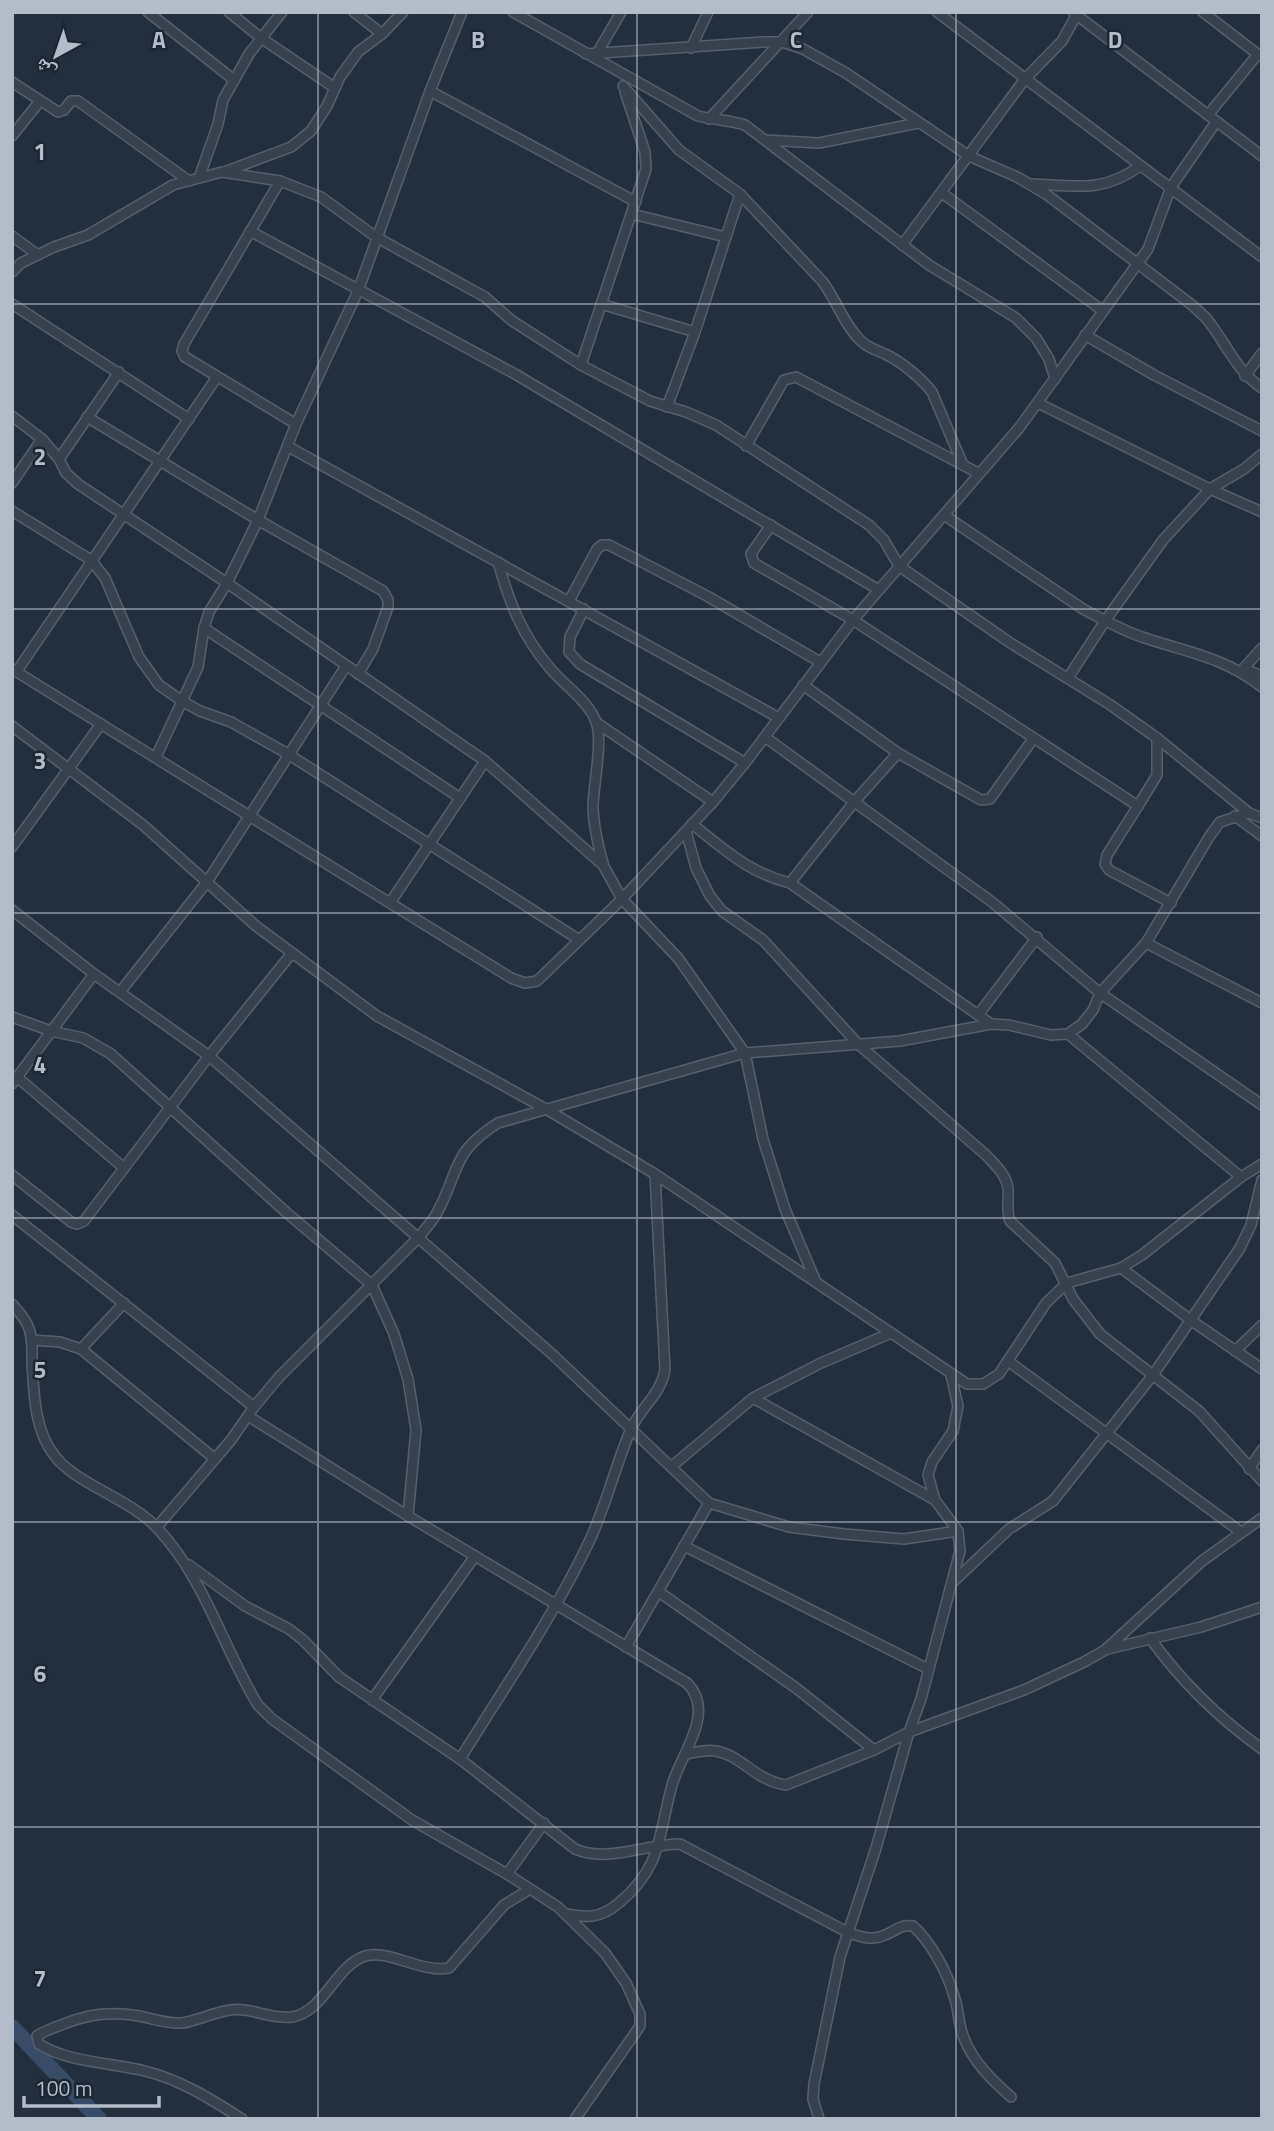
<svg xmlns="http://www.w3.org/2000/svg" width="1274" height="2131" viewBox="0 0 1274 2131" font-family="'Titillium Web','Noto Naskh Arabic',sans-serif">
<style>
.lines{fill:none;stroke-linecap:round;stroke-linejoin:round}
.river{stroke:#394c67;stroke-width:16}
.minor-casing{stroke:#565f6c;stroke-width:12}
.minor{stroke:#38414e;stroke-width:9}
.grid{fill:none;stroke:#b4bcc9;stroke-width:2;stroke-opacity:0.55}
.grid-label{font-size:23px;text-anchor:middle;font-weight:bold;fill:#b4bcc9;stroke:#1d2633;stroke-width:5;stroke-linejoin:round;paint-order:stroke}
</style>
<rect width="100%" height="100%" fill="#242f3e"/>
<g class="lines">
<path class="river" d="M12,2027l87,92"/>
<defs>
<g id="minor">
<path d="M148,12l86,68"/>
<path d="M229,12l32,26 74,50"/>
<path d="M354,12l28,22"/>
<path d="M513,12l185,104c16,4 32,4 47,9l184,140 87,53 20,20 13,21 6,20"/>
<path d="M937,12l325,245"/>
<path d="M1203,12l57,44"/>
<path d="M1074,13l188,143"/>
<path d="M691,48l17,-36"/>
<path d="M598,52l23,-40"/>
<path d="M586,54l177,-12h19l21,7 43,24 123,83 48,21 29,17 146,111 14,13c19,23 30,53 56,70"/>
<path d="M12,82l46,30 6,-2 7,-9h7l111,80"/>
<path d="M623,86l56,64 61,44 82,87c14,18 22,44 39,60 7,7 16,9 24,13 17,8 36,24 47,38l31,73"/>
<path d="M430,91l206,111"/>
<path d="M1208,115l50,-61"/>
<path d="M709,119l99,-107"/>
<path d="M12,136l28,-35"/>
<path d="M765,140l54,3 99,-20"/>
<path d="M224,172l67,-25 20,-16 16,-25 13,-29 18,-25 24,-18 21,-22"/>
<path d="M199,178l19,-54 5,-24 26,-46 33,-42"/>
<path d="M280,181l-96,163 -2,7 3,6 111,67"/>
<path d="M1033,184c43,2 70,9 107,-18"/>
<path d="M942,193l161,118"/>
<path d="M632,214l94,23"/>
<path d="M250,231l265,143 364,216"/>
<path d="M12,236l26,19"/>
<path d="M902,245l123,-166 37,-38 16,-29"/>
<path d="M12,272l9,-9 33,-16 34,-12 85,-50 49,-13 58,9 41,16 55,40 109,60 26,23 70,45 69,36 36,11 30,13 153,100 15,15 15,26 110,76 100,62 48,34 92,75 13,5"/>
<path d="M12,304l177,115"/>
<path d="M601,304l94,28 -28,75"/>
<path d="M695,332l45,-138"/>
<path d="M1085,335l69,40 108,56"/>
<path d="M581,365l65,-196 -1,-17 -20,-60"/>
<path d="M1245,376l17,-23"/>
<path d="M1038,403l172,86 52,23"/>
<path d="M12,416l30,23 17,20 7,14 12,11 149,99 258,178 118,104 19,34 56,59 67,95 18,86 22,70 31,73"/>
<path d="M87,417l171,103 125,71 5,9v7l-15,42 -15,25"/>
<path d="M746,446l38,-66 12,-3 182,96"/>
<path d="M289,447l490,271"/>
<path d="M59,459l60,-87"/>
<path d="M12,483l30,-44"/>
<path d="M12,511l79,49 14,18 34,79 20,28 23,16 18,10 31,11 57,32 290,185"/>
<path d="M944,515l139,94c19,10 38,21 59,28 44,15 82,20 120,50"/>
<path d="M771,525l-20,29 3,9 99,57 285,186 19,-31v-37"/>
<path d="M498,562c11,40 24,73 51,105 14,18 42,35 48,58 5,19 -3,58 -4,80 0,20 5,40 10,58"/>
<path d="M569,601l28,-52 5,-4h7l98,51 113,66"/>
<path d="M584,609l-14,28 -1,15 11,12 165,99"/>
<path d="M204,628l256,170"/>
<path d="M12,669l499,309 14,5 12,-2 85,-82 91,-97 32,-39 108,-143 166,-192 129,-179 23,-62 45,-65"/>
<path d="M1243,669l19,-21"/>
<path d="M1244,669l18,7"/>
<path d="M17,671l200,-294"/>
<path d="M1068,678l37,-57 58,-81 47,-51 34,-20 18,-15"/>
<path d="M803,685l95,68 83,47 9,-1 43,-60"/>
<path d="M597,723l116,79"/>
<path d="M12,726l131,99 113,101 121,90 169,93 109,65 312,210h16l16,-10 47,-71 21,-20 54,-15 21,-13 99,-78 21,-13"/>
<path d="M765,737l227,165 108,91 162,112"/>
<path d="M156,757l42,-90 6,-39 5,-16 18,-29 31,-63 38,-96 62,-133 72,-200 32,-79"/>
<path d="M1138,806l-31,49 -2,9 4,6 62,33"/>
<path d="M1235,816l27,20"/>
<path d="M692,824c32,25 57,49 98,59l201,141"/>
<path d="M686,831l10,37 14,28 12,15 41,29 95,104 128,111c9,10 20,19 22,33 1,12 -2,22 2,33l45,42 18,36 27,35 99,77 63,70"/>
<path d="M12,847l89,-123"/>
<path d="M790,883l65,-82 43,-48"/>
<path d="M390,903l95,-142"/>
<path d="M12,910l82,64 115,82 343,298 157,149 -83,144"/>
<path d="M1146,943l116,60"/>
<path d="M120,992l87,-110 139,-216"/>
<path d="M978,1015l59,-78"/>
<path d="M12,1017l39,14 32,7 28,16 176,159 85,72 22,49 14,45 8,51 -8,86"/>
<path d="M1068,1034l173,143"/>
<path d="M17,1077l107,91"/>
<path d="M12,1084l82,-110"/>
<path d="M12,1175l59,47 6,2 7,-3 125,-165 83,-103"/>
<path d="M12,1215l242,192"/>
<path d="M1121,1268l71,53 70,48"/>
<path d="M12,1304c6,7 12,13 16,22 5,11 4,24 4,37 2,30 2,66 22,92 21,29 76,43 104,74 47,50 65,119 100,176l14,14 140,101 95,54 51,33 47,46 21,30 14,31v12l-65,93"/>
<path d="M31,1340l29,2 21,7 134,110"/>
<path d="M81,1349l43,-46"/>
<path d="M1235,1351l27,-26"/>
<path d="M1008,1361l233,171"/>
<path d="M753,1398l182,102"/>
<path d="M248,1416l160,100 279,167c29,29 -5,70 -14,99 -15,50 -9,83 -53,120 -8,7 -17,13 -28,14 -8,1 -18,-1 -26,-2"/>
<path d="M671,1467l82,-69 68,-35 70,-30"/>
<path d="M1249,1469l13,-19"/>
<path d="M709,1503l80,24 55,7 60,5 54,-8"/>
<path d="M157,1527l74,-87 23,-33 25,-30 139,-139c7,-9 15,-17 20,-27 22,-42 14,-59 60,-88l247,-70 155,-12 91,-17 18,1 42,10 17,-1 14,-10 11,-14 7,-17 46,-50 63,-106 11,-15 29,-9"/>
<path d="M684,1546l244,123"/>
<path d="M189,1565l56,41 44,23 14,11 36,37 121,82 115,90c32,14 70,-5 105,-5l169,89c12,4 24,8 36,2 11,-4 15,-11 28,-9 18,16 34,46 41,70 5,13 4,29 10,42 9,24 28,42 47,59"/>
<path d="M953,1582l56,-53 44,-28 100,-126 87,-127 11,-23 11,-45"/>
<path d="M659,1592l137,96 78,62"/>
<path d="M1150,1638c30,42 70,81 112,111"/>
<path d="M1108,1649l93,-22 61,-20"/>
<path d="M372,1700l103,-144"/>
<path d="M686,1754c9,-1 20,-5 29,-3 26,3 40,30 71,34l88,-35 35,-18 115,-42 60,-28 21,-12 97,-89 60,-43"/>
<path d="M460,1759c44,-71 92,-140 128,-215 18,-37 27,-78 43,-115 10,-22 30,-35 34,-59l-10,-196"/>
<path d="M507,1874l37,-51"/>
<path d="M242,2119c-31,-20 -61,-39 -97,-48 -32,-8 -79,-9 -106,-27l-2,-8c7,-5 16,-8 24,-11 27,-11 49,-14 78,-9 15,3 28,8 43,7 20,-3 41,-16 62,-13 17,2 31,9 48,7 32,-5 43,-51 73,-61 23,-7 56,17 84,12l55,-63 26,-16"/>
<path d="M819,2119l-6,-20 1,-15 26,-127 36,-109 33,-116 12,-33 39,-148 -2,-20 -23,-31 -7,-25 4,-13 21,-31 5,-25 -7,-31"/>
</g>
</defs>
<use href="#minor" class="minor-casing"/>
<use href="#minor" class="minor"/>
</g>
<path class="grid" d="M318,12v2107M637,12v2107M956,12v2107M12,304h1250M12,609h1250M12,913h1250M12,1218h1250M12,1522h1250M12,1827h1250"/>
<g class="grid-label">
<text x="159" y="48">A</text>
<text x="478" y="48">B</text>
<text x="796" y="48">C</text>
<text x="1115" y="48">D</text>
<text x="40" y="160">1</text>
<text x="40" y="465">2</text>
<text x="40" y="769">3</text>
<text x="40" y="1073">4</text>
<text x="40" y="1378">5</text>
<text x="40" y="1682">6</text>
<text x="40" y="1987">7</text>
</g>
<rect width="1274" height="2131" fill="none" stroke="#b4bcc9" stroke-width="28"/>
<g transform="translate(56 56) rotate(220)" stroke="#1d2633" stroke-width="5" paint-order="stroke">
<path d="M0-5L12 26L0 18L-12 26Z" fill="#b4bcc9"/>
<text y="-10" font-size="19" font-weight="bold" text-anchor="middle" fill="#b4bcc9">ش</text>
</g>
<path d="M24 2096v10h135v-10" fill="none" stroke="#b4bcc9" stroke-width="3.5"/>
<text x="35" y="2096" font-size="21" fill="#b4bcc9" stroke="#1d2633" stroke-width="5" paint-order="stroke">100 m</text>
</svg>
